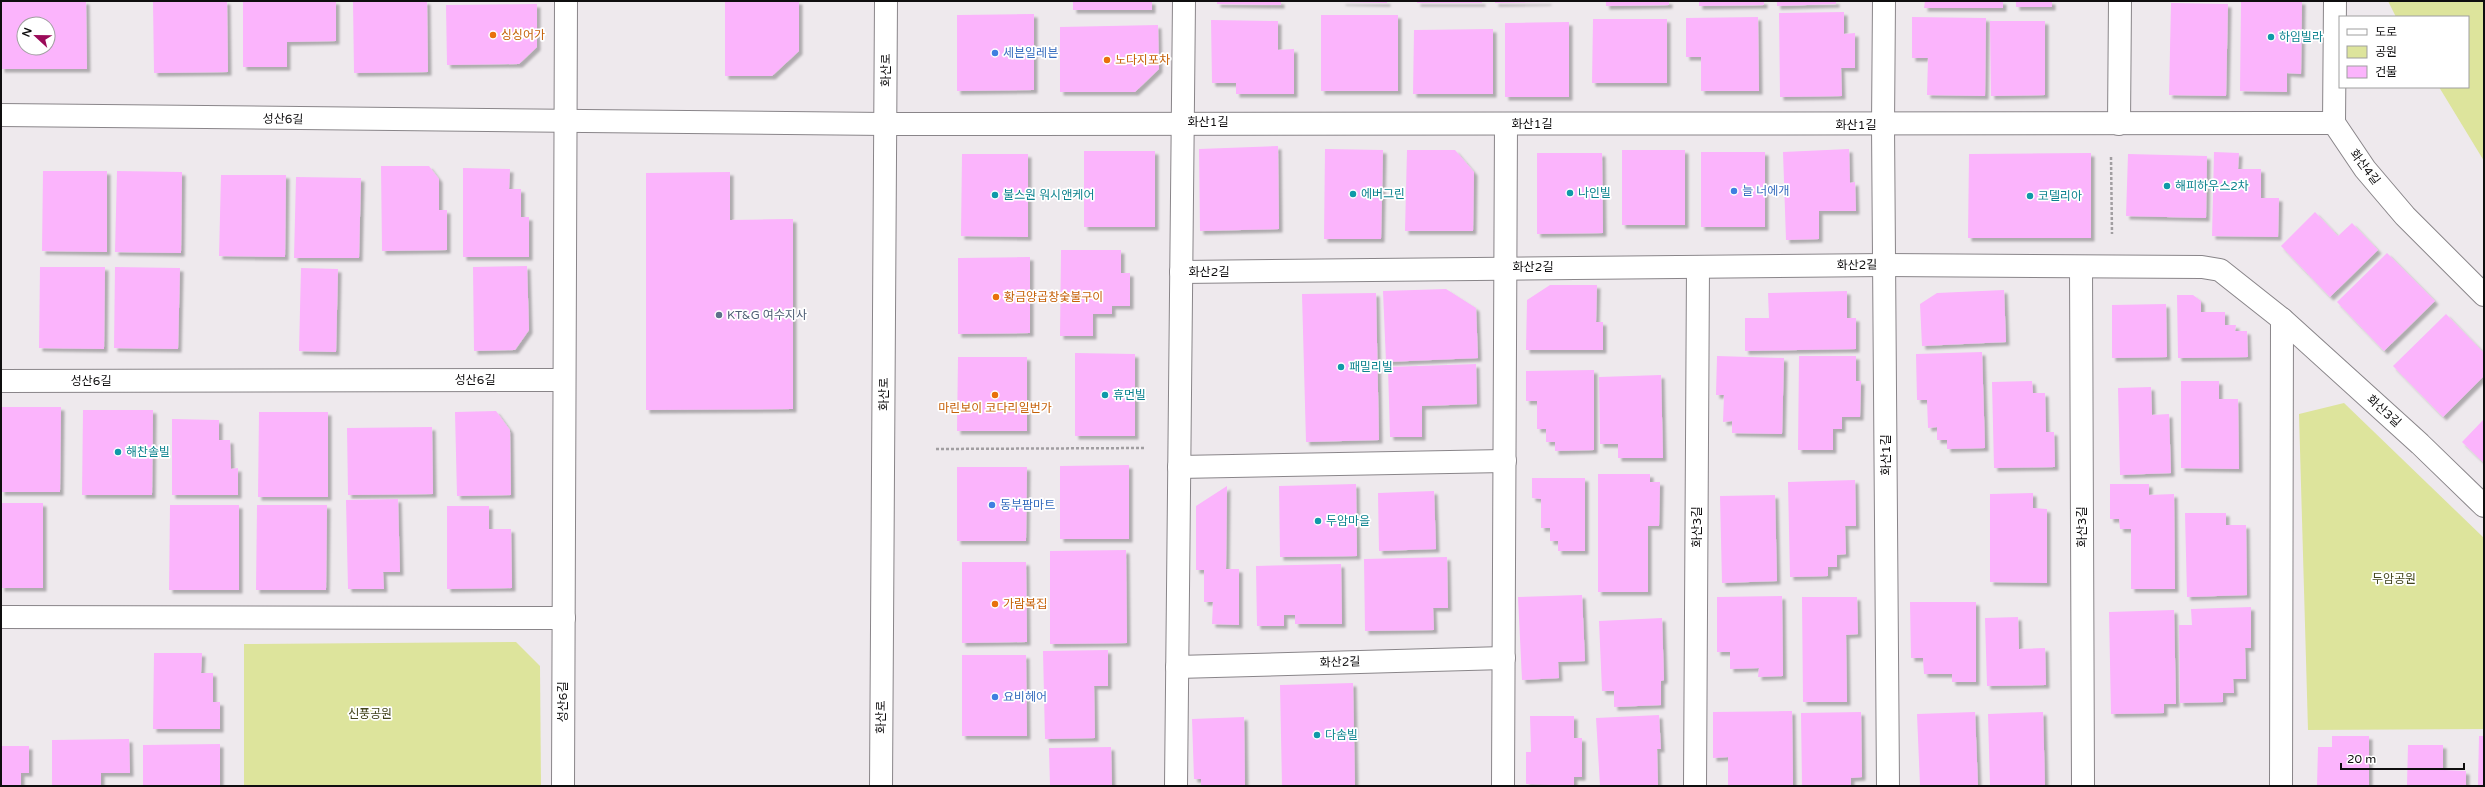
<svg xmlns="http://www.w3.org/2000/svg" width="2485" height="787" viewBox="0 0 2485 787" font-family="'Varela Round','Noto Sans KR',sans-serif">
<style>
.green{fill:#dde49c}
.building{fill:#fbb4fc;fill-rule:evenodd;filter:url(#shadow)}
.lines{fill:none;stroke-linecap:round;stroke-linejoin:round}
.minor-casing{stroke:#898589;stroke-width:24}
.tertiary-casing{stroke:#898589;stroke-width:24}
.path{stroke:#a19ea1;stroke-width:2.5;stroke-dasharray:3 2;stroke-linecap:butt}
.minor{stroke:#fff;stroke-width:22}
.tertiary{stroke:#fff;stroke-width:22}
.food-dot{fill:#e8710a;stroke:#fff;stroke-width:1.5}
.culture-dot{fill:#0f9aa8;stroke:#fff;stroke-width:1.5}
.shop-dot{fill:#3f7fe0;stroke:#fff;stroke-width:1.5}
.service-dot{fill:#5c6f8a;stroke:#fff;stroke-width:1.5}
.labels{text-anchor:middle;stroke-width:3.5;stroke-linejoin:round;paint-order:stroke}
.food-label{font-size:12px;fill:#c56008;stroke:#fff;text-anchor:start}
.culture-label{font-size:12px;fill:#0d838f;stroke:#fff;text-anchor:start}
.shop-label{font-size:12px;fill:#366cbe;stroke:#fff;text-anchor:start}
.street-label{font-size:12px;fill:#0f0e0f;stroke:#fff}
.service-label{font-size:12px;fill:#4e5e75;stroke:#fff;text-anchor:start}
.park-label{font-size:12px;fill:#42441b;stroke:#fff}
</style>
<defs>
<filter id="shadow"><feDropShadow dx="3.5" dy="3.5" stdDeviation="1" flood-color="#0004"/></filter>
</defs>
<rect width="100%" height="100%" fill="#eee9ed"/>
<g class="green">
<path d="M2388,1h96v160l-45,-74h29v-70h-72z"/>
<path d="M2344,403l140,135v191l-176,1 -9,-316z"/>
<path d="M516,642l24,24 1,120h-297v-142z"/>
</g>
<g class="building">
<path d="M1,1h85l1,68h-86zM24,24h24v24h-24z"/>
<path d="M153,1h74l1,71 -74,1z"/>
<path d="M243,1h93v40l-49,1v25h-44z"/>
<path d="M353,1h74l1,71 -74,1z"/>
<path d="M725,1h74v50l-27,25h-47z"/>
<rect x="1073" y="1" width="79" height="9"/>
<path d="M1217,1h64v4l-64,-1z"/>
<path d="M1342,1h45v2l-45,-1z"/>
<rect x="1417" y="1" width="65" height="2"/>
<path d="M1495,1h53v1l-53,1z"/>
<path d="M1606,1h63v4l-63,1z"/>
<path d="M1699,1h65v4l-65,1z"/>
<path d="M1777,1h59v3l-59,2z"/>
<path d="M1925,1h78v7h-79z"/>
<rect x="2016" y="1" width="36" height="6"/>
<path d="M2241,1h61l-1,73 -14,-1v19l-47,-1z"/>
<path d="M2171,3l57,1 -2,92 -57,-1z"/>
<path d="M537,4v43l-18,17 -72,1 -1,-60z"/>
<path d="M1844,12v22l11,-1v35h-14l1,28 -62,1 -1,-84z"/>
<path d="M1034,14v76l-77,1v-76z"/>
<rect x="1321" y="15" width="77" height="76"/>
<path d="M1758,17l1,74h-58v-34h-15v-39z"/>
<path d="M1912,17l74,1 -1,78 -58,-1 1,-37h-16z"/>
<path d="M1593,19h74v64h-75z"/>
<path d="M1211,20l67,1v29l16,-1v45h-58v-11h-24z"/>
<path d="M1990,21h55v74l-54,1z"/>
<path d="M1569,22v75h-64v-74z"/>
<path d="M1158,25l1,44 -24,23h-75v-65z"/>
<path d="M1493,29v65h-80l1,-64z"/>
<path d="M1278,146l1,83 -79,2 -1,-82z"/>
<path d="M1325,149l58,1 -2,89h-57z"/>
<path d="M1849,149l1,34 5,-1 1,29h-37v28l-33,1 -3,-88z"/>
<path d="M1407,150h48l19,22 -1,59h-68z"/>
<rect x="1622" y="150" width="63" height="75"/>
<rect x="1084" y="151" width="71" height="76"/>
<rect x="1701" y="152" width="64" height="75"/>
<path d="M2214,152l25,1 -1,16h23v29h18l-1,39 -66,-1z"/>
<path d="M1537,153h65l1,80 -66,1z"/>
<path d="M2091,153v85h-123l1,-84z"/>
<path d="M962,154h66v83l-67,-1z"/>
<path d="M2128,154l79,2 -1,62 -80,-2z"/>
<path d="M381,166h48l10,13v31h8v40l-65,1z"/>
<path d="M463,168l47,1 -1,20h12v28h8v40h-66z"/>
<path d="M43,171h64v81l-65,-1z"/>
<path d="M117,171l65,1 -1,81 -66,-1z"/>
<path d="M730,172v48l63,-1v190l-147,1v-237z"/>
<path d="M221,175h65l-1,82 -66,-1z"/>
<path d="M296,177l65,1 -2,80h-65z"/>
<path d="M2315,212l23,24 14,-13 26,27 -48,47 -49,-51z"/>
<path d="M1061,250h60v23h9v33h-18v8h-19v22h-33z"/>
<path d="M2387,253l48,48 -51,50 -47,-49z"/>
<path d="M1030,257v76l-72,1v-76z"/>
<path d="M527,266l2,64 -14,20 -41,1 -1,-84z"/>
<path d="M40,267h65l-1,82 -65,-1z"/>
<path d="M115,267l65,1 -2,81 -64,-1z"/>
<path d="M301,268l37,1 -2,83 -37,-1z"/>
<path d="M1550,285h47l-1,37h7v28h-77l1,-50z"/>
<path d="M1446,289l30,19 2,50 -92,4 -3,-71z"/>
<path d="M2004,290l2,52 -84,4 -2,-42 17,-11z"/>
<path d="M1847,291v27h9v31l-111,2v-33h24l-1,-25z"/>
<path d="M1376,293l3,147 -73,2 -4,-148z"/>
<path d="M2177,295h16l8,6v11h24v13h11l-1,6h12l1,26 -70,1z"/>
<path d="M2166,304l1,53 -55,1v-53z"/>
<path d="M2446,314l38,39v23l-41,41 -50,-51z"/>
<path d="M1982,352l3,96 -38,1v-9h-10v-13l-9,1 -1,-28h-10l-1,-46z"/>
<path d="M1075,353l60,1v82h-60z"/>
<path d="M1717,356l67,2 -2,76 -50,-1v-12l-9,1 1,-27h-8z"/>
<path d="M1799,356h57v25h5l-1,36h-18v12h-9v21h-35z"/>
<path d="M958,357h69v74h-70z"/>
<path d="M1476,364l1,40 -55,2v31h-32l-2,-70z"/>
<path d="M1594,370v80l-39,1v-9h-9v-13h-9v-28h-11v-30z"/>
<path d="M1661,375l2,83h-45v-14h-18l-1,-67z"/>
<path d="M2032,381l1,12h12l1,39h8l1,35 -61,1 -2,-86z"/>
<path d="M2181,381h38v18h19l1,70 -58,-1z"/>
<path d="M2151,387l1,28 17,-1 2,59 -51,2 -2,-87z"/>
<path d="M1,407h60l-1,85h-59z"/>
<path d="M83,410h70l-1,85h-70z"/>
<path d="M496,411l14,19 1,65 -54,1 -2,-84z"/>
<path d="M259,412h69v85h-70z"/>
<path d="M172,419l47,1v20h11l1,29 7,-1v27h-66z"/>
<path d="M2484,419v44l-22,-21z"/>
<path d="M432,427l1,67 -85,1 -1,-67z"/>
<path d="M1129,465v74h-69v-73z"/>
<path d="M957,467h70l-1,74h-69z"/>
<path d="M1598,474h52v8h10l-1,44h-11v66h-50z"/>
<path d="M1532,478h53v73h-27v-10h-8v-13h-9v-29l-9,-1z"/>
<path d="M1855,480l1,46h-11l1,28 -9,1v12h-9v9l-38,1 -2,-95z"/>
<path d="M1356,484l1,72 -77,1 -1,-71z"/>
<path d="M2110,484h39v11l25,-1 1,95h-44v-60h-11l-1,-10h-9z"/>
<path d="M1227,486l-1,83h13v56l-27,-1 1,-22h-9v-32h-8v-64z"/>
<path d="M1434,491l2,58 -57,2 -1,-58z"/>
<path d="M2033,493v15l14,1v74l-57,-1v-88z"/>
<path d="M1775,495l2,86 -55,2 -2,-87z"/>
<path d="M398,499l2,73h-17l1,17h-36l-2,-89z"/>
<rect x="1" y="503" width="42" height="85"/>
<path d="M170,505h69v85h-70z"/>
<path d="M257,505h70l-1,85h-70z"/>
<path d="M447,506h42v23h22l1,59 -65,1z"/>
<path d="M2185,513h41v12h20l1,70 -60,2z"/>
<path d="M1126,550l1,93 -77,1v-93z"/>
<path d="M1447,557l1,51h-15l1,22 -69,1 -1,-72z"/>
<path d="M962,562h64l1,80 -65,1z"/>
<path d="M1341,564l1,60h-47v-9h-11v11h-27l-1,-60z"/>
<path d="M1582,595l3,66 -27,1 1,16 -37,2 -4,-83z"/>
<path d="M1782,596l1,80 -25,1 1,-9 -29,1v-17h-13v-55z"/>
<path d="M1802,597h55l1,37 -12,1 1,67h-44z"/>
<path d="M1910,602h66v80h-24v-8h-28l-1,-16h-12z"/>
<path d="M2251,607v41h-6l1,31h-13l1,14h-11v9l-43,1 -1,-78h13l-1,-16z"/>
<path d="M2174,610l2,94h-12v9l-53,1 -2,-102z"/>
<path d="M2018,617l1,32 26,-1 1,37 -59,1 -2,-68z"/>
<path d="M1662,618l2,62 -3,1v24l-47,2v-16h-12l-3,-70z"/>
<path d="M1108,650v36h-14l1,52 -50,1 -2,-88z"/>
<path d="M154,653h48l-1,20h12v29h7v27h-67z"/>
<path d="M962,655h64l1,81h-65z"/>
<path d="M1353,683l2,103h-73l-2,-101z"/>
<path d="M1792,711l1,75h-65v-29l-15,1v-46z"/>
<path d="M1861,712l1,65 -11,1v8h-49l-1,-73z"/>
<path d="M1975,712l3,74h-58l-3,-72z"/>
<path d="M2043,712l2,74h-55l-2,-72z"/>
<path d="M1659,715l2,34h-4l1,36 -58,1 -4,-68z"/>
<path d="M1530,716h44v22h8v39h-8v9l-48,-2v-32h5z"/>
<path d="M1244,717l1,69h-44v-7h-7l-2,-60z"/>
<path d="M2332,736h37v50h-52l1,-39h14z"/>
<path d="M2479,736h5v50h-6z"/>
<path d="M129,739l1,34h-29v13h-49v-46z"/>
<path d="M220,744v42h-77v-41z"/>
<path d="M2408,745h35v25l23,1v15h-59z"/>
<path d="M1,746h28v27h-8v13h-20z"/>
<path d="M1111,747l1,39h-62l-1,-38z"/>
</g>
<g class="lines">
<defs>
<g id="minor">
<path d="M1884,1l-1,124 5,661"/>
<path d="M2335,1l-1,122 31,46 40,47 79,79"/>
<path d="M1,115l885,9 1448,-1"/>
<path d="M2119,124l1,-123"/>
<path d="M2081,267l2,519"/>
<path d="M1181,272l704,-7 317,2 18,3 62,49 138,125 64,62"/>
<path d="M1,381l563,-1"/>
<path d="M1179,467l326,-6"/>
<path d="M1,617l563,1"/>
<path d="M1177,667l327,-9"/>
<path d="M563,786l3,-785"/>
<path d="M1176,786l8,-785"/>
<path d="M1503,786l3,-662"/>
<path d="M1695,786l3,-519"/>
<path d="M2281,786l1,-467"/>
</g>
<path id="tertiary" d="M881,786l5,-785"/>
</defs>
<use href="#minor" class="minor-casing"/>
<use href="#tertiary" class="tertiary-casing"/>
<g class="path">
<path d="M2111,157l1,77"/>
<path d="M936,449l210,-1"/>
</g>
<use href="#minor" class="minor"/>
<use href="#tertiary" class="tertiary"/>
</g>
<g class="food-dot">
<circle cx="493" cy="35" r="4"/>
<circle cx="1107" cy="60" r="4"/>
<circle cx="996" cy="297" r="4"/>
<circle cx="995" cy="395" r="4"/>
<circle cx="995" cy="604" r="4"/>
</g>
<g class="culture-dot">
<circle cx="2271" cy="37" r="4"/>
<circle cx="2167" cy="186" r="4"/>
<circle cx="1570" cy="193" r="4"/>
<circle cx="1353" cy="194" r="4"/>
<circle cx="995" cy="195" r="4"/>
<circle cx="2030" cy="196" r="4"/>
<circle cx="1341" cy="367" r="4"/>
<circle cx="1105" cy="395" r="4"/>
<circle cx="118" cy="452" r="4"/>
<circle cx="1318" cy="521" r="4"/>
<circle cx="1317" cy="735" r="4"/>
</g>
<g class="shop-dot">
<circle cx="995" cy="53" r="4"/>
<circle cx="1734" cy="191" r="4"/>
<circle cx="992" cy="505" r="4"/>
<circle cx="995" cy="697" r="4"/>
</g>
<circle class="service-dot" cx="719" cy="315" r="4"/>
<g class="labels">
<g class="food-label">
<text x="501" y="39">싱싱어가</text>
<text x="1115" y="64">노다지포차</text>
<text x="1004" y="301">황금양곱창숯불구이</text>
<text x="995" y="412" text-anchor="middle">마린보이 코다리일번가</text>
<text x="1003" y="608">가람복집</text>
</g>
<g class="culture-label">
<text x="2279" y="41">하임빌라</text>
<text x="2175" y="190">해피하우스2차</text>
<text x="1578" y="197">나인빌</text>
<text x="1361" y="198">에버그린</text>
<text x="1003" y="199">불스원 워시앤케어</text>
<text x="2038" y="200">코델리아</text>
<text x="1349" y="371">패밀리빌</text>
<text x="1113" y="399">휴먼빌</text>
<text x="126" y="456">해찬솔빌</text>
<text x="1326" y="525">두암마을</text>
<text x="1325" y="739">다솜빌</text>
</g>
<g class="shop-label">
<text x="1003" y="57">세븐일레븐</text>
<text x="1742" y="195">늘 너에개</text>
<text x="1000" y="509">동부팜마트</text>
<text x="1003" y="701">요비헤어</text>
</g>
<g class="street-label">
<text transform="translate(886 70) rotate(-90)" y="4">화산로</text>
<text transform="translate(283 119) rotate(1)" y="4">성산6길</text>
<text x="1208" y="126">화산1길</text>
<text x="1532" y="128">화산1길</text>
<text x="1856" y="129">화산1길</text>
<text transform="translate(2365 167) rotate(53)" y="4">화산4길</text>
<text transform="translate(1857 265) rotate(-1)" y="4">화산2길</text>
<text x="1533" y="271">화산2길</text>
<text x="1209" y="276">화산2길</text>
<text x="475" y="384">성산6길</text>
<text x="91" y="385">성산6길</text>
<text transform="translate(884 394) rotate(-90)" y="4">화산로</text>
<text transform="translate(2384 411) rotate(42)" y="4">화산3길</text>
<text transform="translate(1886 455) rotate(-90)" y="4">화산1길</text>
<text transform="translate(1697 527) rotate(-90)" y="4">화산3길</text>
<text transform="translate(2082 527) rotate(-90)" y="4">화산3길</text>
<text transform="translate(1340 662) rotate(-2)" y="4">화산2길</text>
<text transform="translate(563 702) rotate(-90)" y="4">성산6길</text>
<text transform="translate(881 717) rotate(-90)" y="4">화산로</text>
</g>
<g class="service-label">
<text x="727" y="319">KT&amp;G 여수지사</text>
</g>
<g class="park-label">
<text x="2394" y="583">두암공원</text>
<text x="370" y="718">신풍공원</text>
</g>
</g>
<rect width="2485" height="787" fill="none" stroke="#0f0e0f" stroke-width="4"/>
<rect x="2339" y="16" width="130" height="72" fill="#ffffff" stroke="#9f9f9f"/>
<rect x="2347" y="29" width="20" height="6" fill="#ffffff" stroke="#9f9f9f"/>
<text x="2375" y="36" font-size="12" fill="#0f0e0f">도로</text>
<rect x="2347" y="46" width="20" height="12" fill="#dde49c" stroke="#9f9f9f"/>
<text x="2375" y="56" font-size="12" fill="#0f0e0f">공원</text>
<rect x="2347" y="66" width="20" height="12" fill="#fbb4fc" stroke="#9f9f9f"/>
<text x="2375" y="76" font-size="12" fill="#0f0e0f">건물</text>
<g transform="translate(36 36) rotate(292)"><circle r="19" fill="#ffffff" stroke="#9f9f9f"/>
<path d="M0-3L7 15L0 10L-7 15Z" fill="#9b0a59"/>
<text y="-6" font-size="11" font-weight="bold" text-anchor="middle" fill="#0f0e0f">N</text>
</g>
<path d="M2341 763v6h123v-6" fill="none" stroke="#0f0e0f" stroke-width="2"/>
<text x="2347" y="763" font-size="12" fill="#0f0e0f" stroke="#ffffff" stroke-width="3" paint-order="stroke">20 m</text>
</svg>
